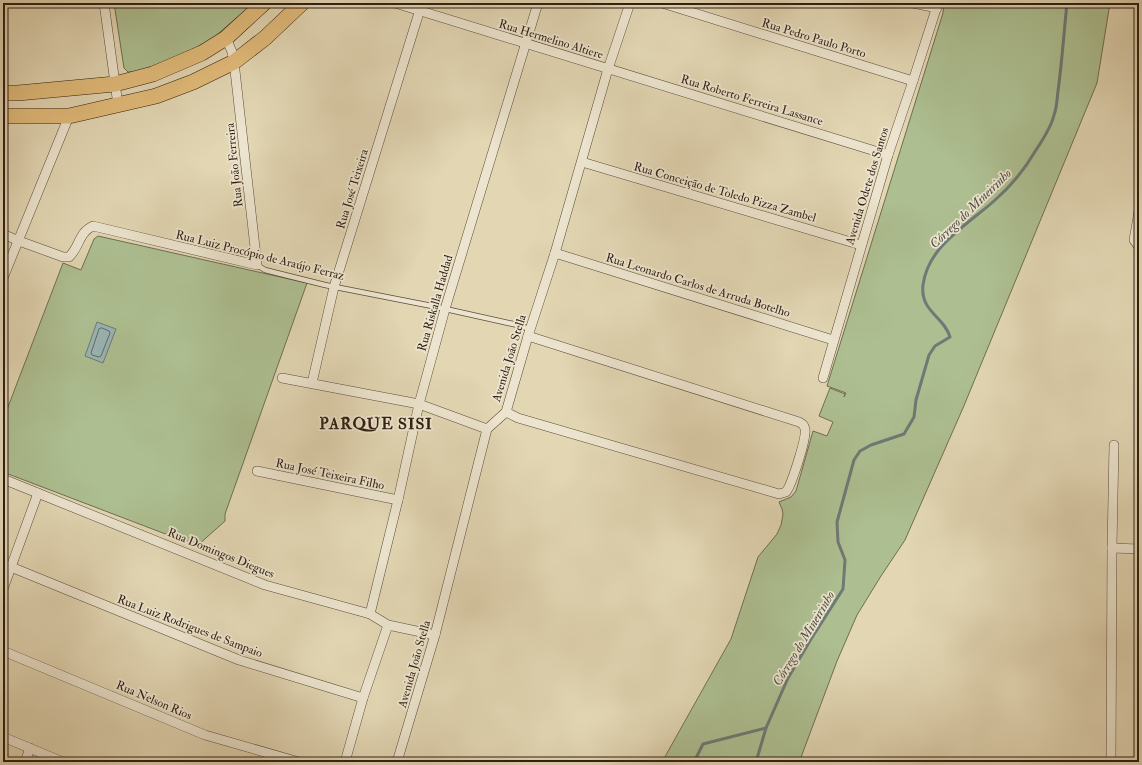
<svg xmlns="http://www.w3.org/2000/svg" width="1142" height="765" viewBox="0 0 1142 765" font-family="'IM FELL Double Pica',serif">
<style>
.green{fill:#adbf91;stroke:#6e6e52}
.water{fill:#99b6b7;stroke:#6f7975}
.lines{fill:none;stroke-linecap:round;stroke-linejoin:round}
.shore{stroke:#646a64;stroke-width:1}
.stream{stroke:#6f7975;stroke-width:3}
.lane-casing{stroke:#5c4c3a;stroke-width:6}
.street-casing{stroke:#5c4c3a;stroke-width:10}
.primary-casing{stroke:#301e12;stroke-width:16}
.lane{stroke:#ece4ce;stroke-width:4.5}
.street{stroke:#ece4ce;stroke-width:9}
.primary{stroke:#e1bb7a;stroke-width:15}
.labels{text-anchor:middle;stroke-width:3.5;stroke-linejoin:round;paint-order:stroke}
.street-label{font-size:12px;fill:#301e12;stroke:#ece4ce}
.water-label{font-size:13px;font-style:italic;fill:#504c44;stroke:#ece4ce}
.district-label{font-size:16px;font-weight:bold;letter-spacing:1px;fill:#301e12;stroke:#ece4ce}
</style>
<rect width="100%" height="100%" fill="#e2d6b3"/>
<filter id="stains"><feTurbulence type="fractalNoise" baseFrequency=".005" numOctaves="4"/><feColorMatrix values="0 0 0 0 .2 0 0 0 0 .09 0 0 0 0 .02 0 0 0 .5 -.17"/></filter>
<radialGradient id="worn" r=".72"><stop offset=".6" stop-color="#630" stop-opacity="0"/><stop offset="1" stop-color="#630" stop-opacity=".3"/></radialGradient>
<g class="green">
<path d="M114,3h140l-42,36 -13,7 -30,14 -32,12h-9l-4,-4z"/>
<path d="M944,3h166l-13,80 -134,325 -58,132 -24,36 -24,39 -20,46 -37,99 3,2h-141l69,-123 27,-82 19,-23 4,-9 2,-11 -1,-5 -3,-7 12,-5 5,-6 17,-60 14,5 6,-14 -14,-6 11,-28 15,6 -1,3 2,-4 -19,-7 116,-373z"/>
<path d="M98,236l209,47 -82,231v7l-28,25 -194,-74v-52l60,-157 18,7 13,-31z"/>
</g>
<path class="water" d="M97,322l19,7 -13,34 -18,-7z"/>
<g class="lines">
<path class="shore" d="M102,328l7,3 1,2 -9,23 -2,1 -7,-2 -1,-2 8,-24z"/>
<g class="stream">
<path d="M694,762l9,-18 63,-16 22,-50 23,-39 32,-50 2,-29 -7,-18 -1,-20 17,-62 6,-9 11,-6 33,-11 10,-17 2,-17 13,-45 6,-9 15,-9c-6,-21 -30,-25 -27,-52 5,-39 44,-60 71,-84 16,-14 31,-32 42,-51 6,-9 16,-26 18,-35 3,-8 3,-16 4,-24 4,-29 6,-59 9,-88"/>
<path d="M756,762l10,-34"/>
</g>
<defs>
<path id="lane" d="M257,265l8,5 60,15 107,21 90,20 8,4"/>
<g id="street">
<path d="M104,3l14,102"/>
<path d="M395,3l493,152"/>
<path d="M662,3l251,78"/>
<path d="M913,3l24,5"/>
<path d="M582,162l279,83"/>
<path d="M1139,211l-5,29 5,7"/>
<path d="M3,234l16,7 44,16h6c11,-10 9,-24 24,-31l164,39 -23,-203 -2,-10 -6,-14"/>
<path d="M555,253l278,87"/>
<path d="M3,278l66,-162"/>
<path d="M282,378l137,26 68,25"/>
<path d="M823,378l65,-223 25,-74 25,-78"/>
<path d="M312,383l22,-96 88,-284"/>
<path d="M506,412l12,6 261,76 7,-2 3,-5c4,-9 18,-49 16,-58 -1,-4 -2,-5 -6,-7l-271,-86"/>
<path d="M257,471l141,29"/>
<path d="M3,479l262,106 105,29 18,11 47,10"/>
<path d="M1112,548l27,1"/>
<path d="M11,567l228,93 124,38"/>
<path d="M3,589l35,-96"/>
<path d="M370,614l28,-114 21,-96 26,-95 93,-306"/>
<path d="M3,651l202,84 94,27"/>
<path d="M3,737l60,25"/>
<path d="M25,762l5,-14"/>
<path d="M345,762l18,-64 25,-73"/>
<path d="M397,762l38,-127 52,-206 19,-17 22,-76 27,-83 53,-184 22,-66"/>
<path d="M1111,762l1,-214 2,-103"/>
</g>
<g id="primary">
<path d="M3,93h15l97,-9 38,-10 49,-21 24,-15 38,-35"/>
<path d="M3,116h66l87,-20 37,-14 41,-20 31,-24 37,-35"/>
</g>
</defs>
<use href="#lane" class="lane-casing"/>
<use href="#street" class="street-casing"/>
<use href="#primary" class="primary-casing"/>
<use href="#lane" class="lane"/>
<use href="#street" class="street"/>
<use href="#primary" class="primary"/>
</g>
<g class="labels">
<g class="street-label">
<text transform="translate(814 38) rotate(17)" y="4">Rua Pedro Paulo Porto</text>
<text transform="translate(551 39) rotate(17)" y="4">Rua Hermelino Altiere</text>
<text transform="translate(752 100) rotate(17)" y="4">Rua Roberto Ferreira Lassance</text>
<text transform="translate(234 165) rotate(-96)" y="4">Rua João Ferreira</text>
<text transform="translate(867 186) rotate(-73)" y="4">Avenida Odete dos Santos</text>
<text transform="translate(352 189) rotate(-73)" y="4">Rua José Teixeira</text>
<text transform="translate(725 192) rotate(16)" y="4">Rua Conceição de Toledo Pizza Zambel</text>
<text transform="translate(260 255) rotate(14)" y="4">Rua Luiz Procópio de Araújo Ferraz</text>
<text transform="translate(698 285) rotate(17)" y="4">Rua Leonardo Carlos de Arruda Botelho</text>
<text transform="translate(435 303) rotate(-74)" y="4">Rua Riskalla Haddad</text>
<text transform="translate(509 358) rotate(-73)" y="4">Avenida João Stella</text>
<text transform="translate(330 474) rotate(12)" y="4">Rua José Teixeira Filho</text>
<text transform="translate(221 553) rotate(22)" y="4">Rua Domingos Diegues</text>
<text transform="translate(190 626) rotate(21)" y="4">Rua Luiz Rodrigues de Sampaio</text>
<text transform="translate(414 664) rotate(-74)" y="4">Avenida João Stella</text>
<text transform="translate(154 700) rotate(23)" y="4">Rua Nelson Rios</text>
</g>
<g class="water-label">
<text transform="translate(970 208) rotate(-44)" y="5">Córrego do Mineirinho</text>
<text transform="translate(803 638) rotate(-59)" y="5">Córrego do Mineirinho</text>
</g>
<g class="district-label">
<text x="376" y="429">PARQUE SISI</text>
</g>
</g>
<rect width="1142" height="765" fill="none" stroke="#e2d6b3" stroke-width="16"/>
<rect x="4" y="4" width="1134" height="757" fill="none" stroke="#301e12" stroke-width="2"/>
<rect x="8" y="8" width="1126" height="749" fill="none" stroke="#301e12"/>
<rect width="100%" height="100%" filter="url(#stains)"/>
<rect width="100%" height="100%" fill="url(#worn)"/>
</svg>
